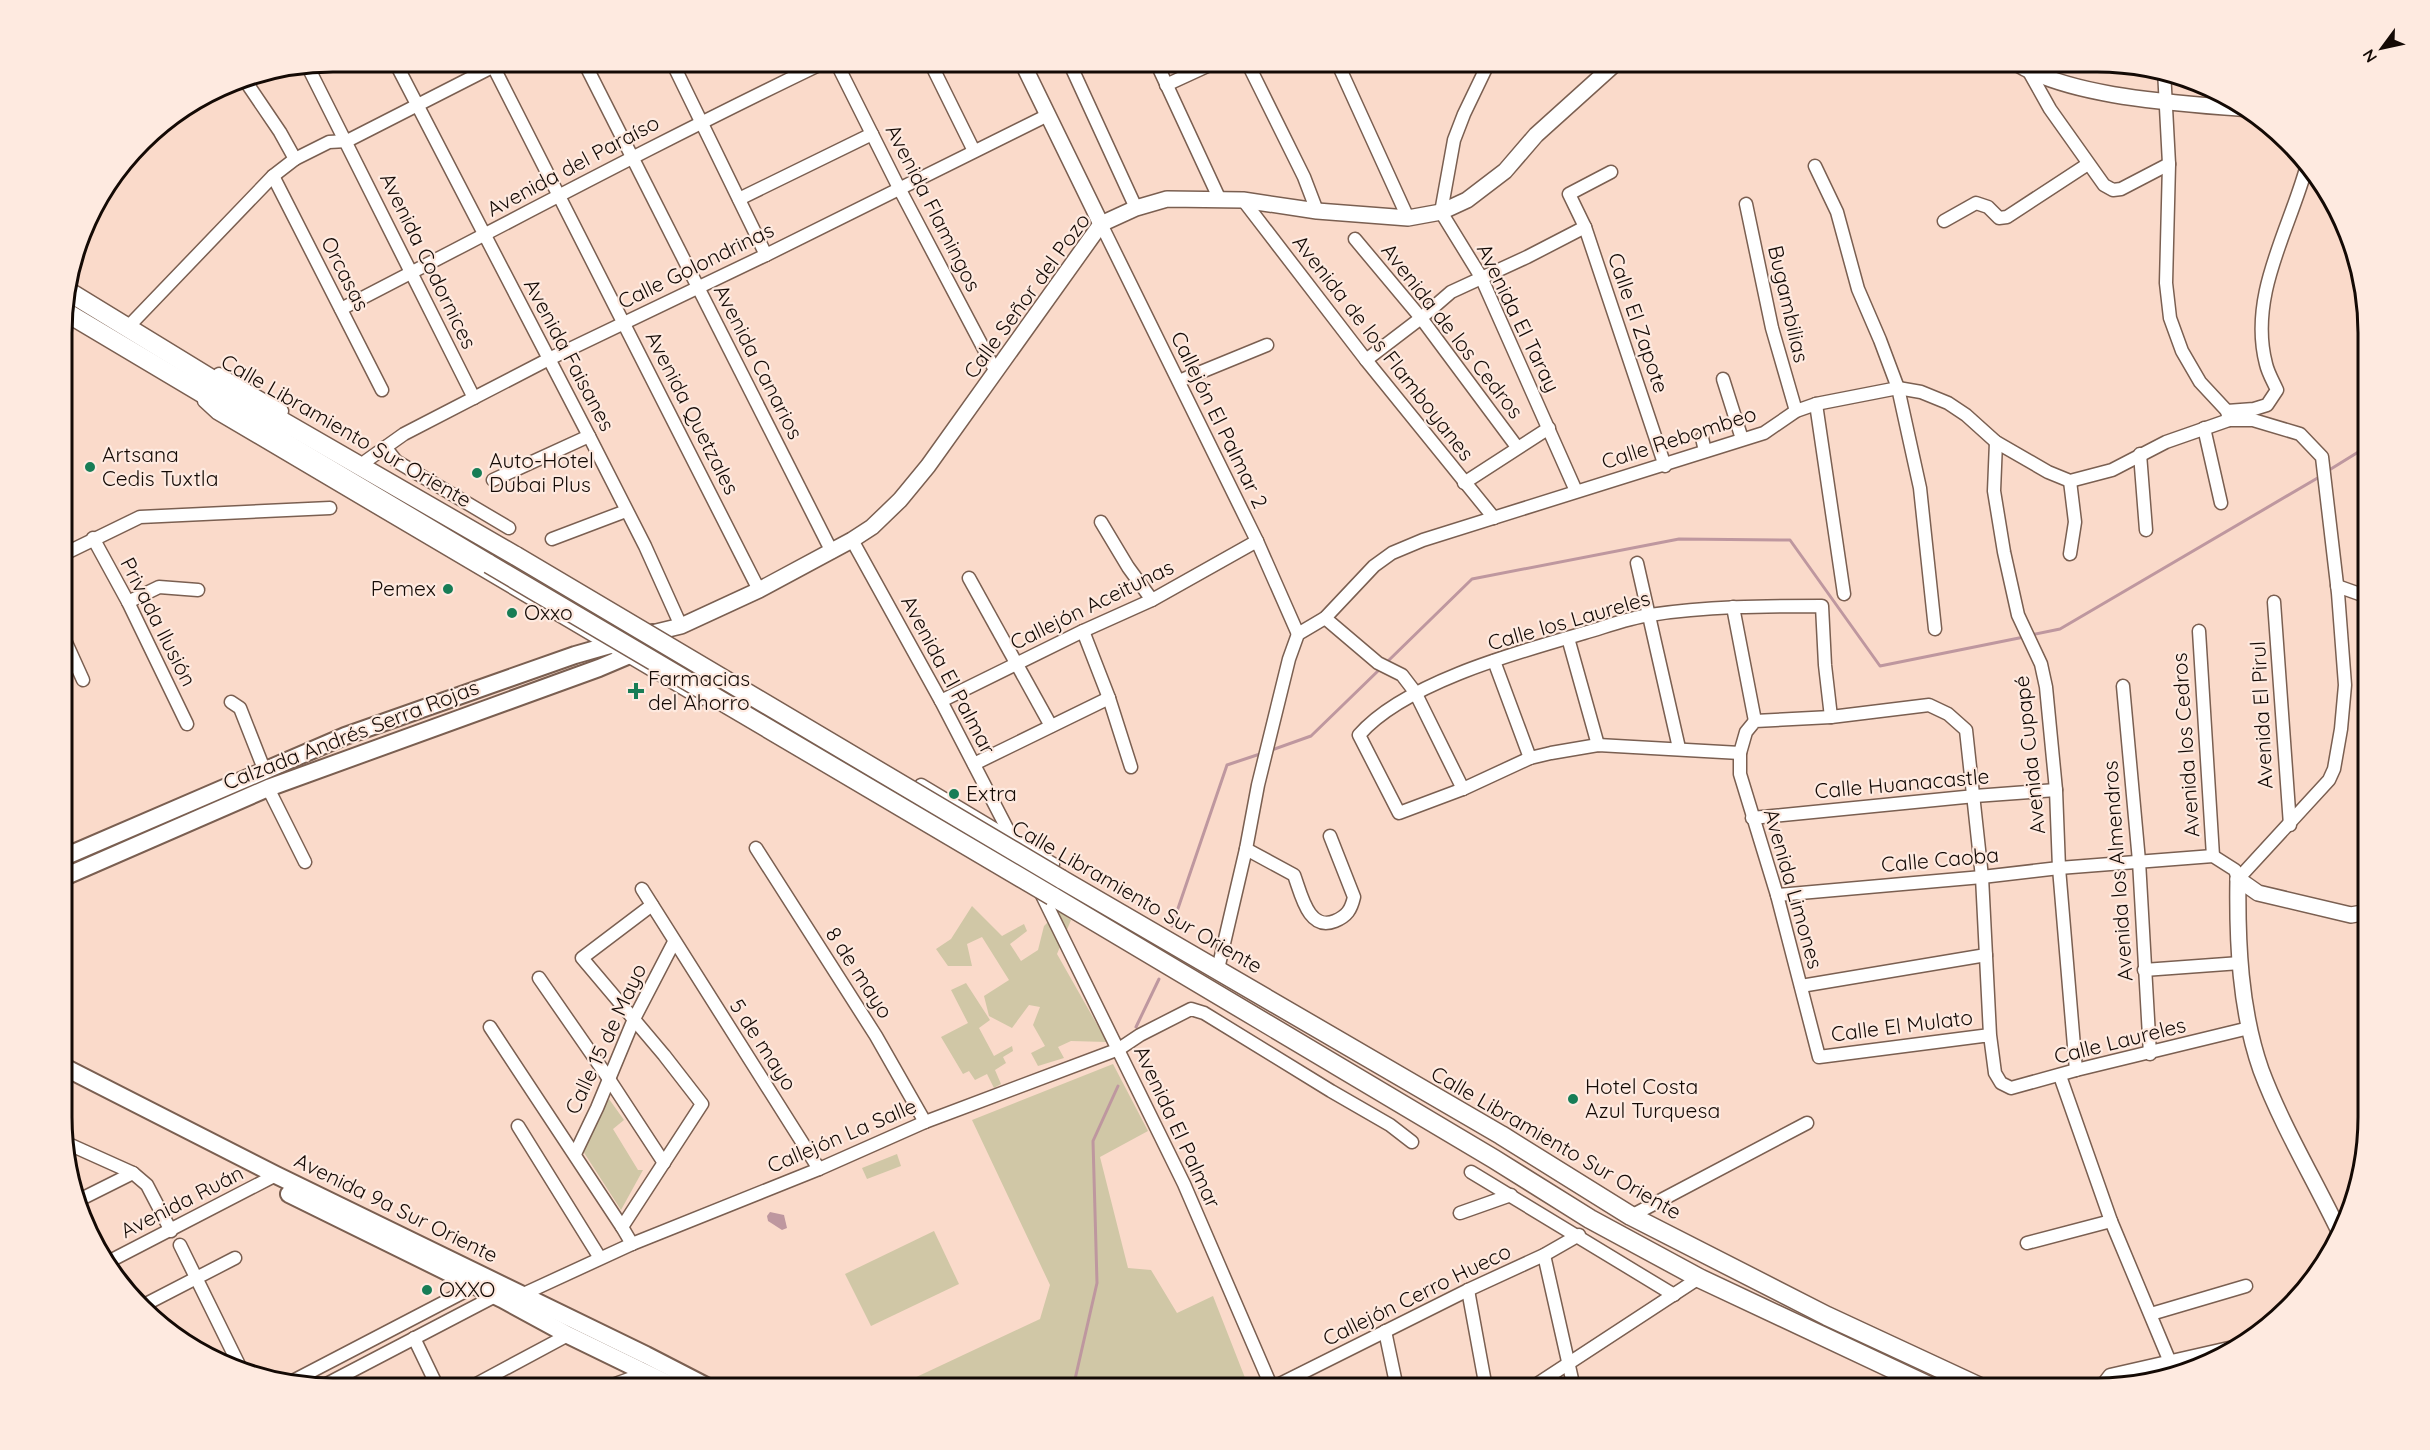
<svg xmlns="http://www.w3.org/2000/svg" width="2430" height="1450" viewBox="0 0 2430 1450" font-family="Quicksand,sans-serif">
<style>
.green{fill:#d0c7a6}
.water{fill:#be979f}
.lines{fill:none;stroke-linecap:round;stroke-linejoin:round}
.stream{stroke:#be979f;stroke-width:3}
.minor-casing{stroke:#7a5f51;stroke-width:15}
.tertiary-casing{stroke:#7a5f51;stroke-width:18}
.secondary-casing{stroke:#7a5f51;stroke-width:20}
.primary-casing{stroke:#7a5f51;stroke-width:21}
.minor{stroke:#fff;stroke-width:12}
.tertiary{stroke:#fff;stroke-width:15}
.secondary{stroke:#fff;stroke-width:16}
.primary{stroke:#fff;stroke-width:18}
.primary-bridge-casing{stroke:#7a5f51;stroke-width:21;stroke-linecap:butt}
.primary-bridge{stroke:#fff;stroke-width:18}
.poi-dot{fill:#177d56;stroke:#feeae0;stroke-width:2}
.labels{text-anchor:middle;stroke-width:4.5;stroke-linejoin:round;paint-order:stroke}
.street-label{font-size:21px;fill:#140a05;stroke:#feeae0}
.poi-label{font-size:21px;fill:#140a05;stroke:#feeae0;text-anchor:start}
.rim{fill:none;stroke:#140a05;stroke-width:3}
</style>
<rect width="100%" height="100%" fill="#fadaca"/>
<g class="green">
<path d="M972,906l30,30 22,-12 3,7 -17,13 11,17 17,-11 6,-24 15,-15 12,9 -14,34 50,88 -36,-1 -13,6 6,11 -26,8 -7,-13 14,-7 -12,-21 7,-18 -11,-2 -17,23 -23,-12 -5,-20 25,-16 -27,-43 -15,7 5,22h-24l-12,-17 15,-10z"/>
<path d="M966,983l24,37 -11,8 15,28 18,-10 1,5 -10,6 3,6 -11,7 6,14 -7,4 -7,-14 -12,6 -6,-9 -6,3 -22,-37 27,-14 -17,-33z"/>
<path d="M1113,1064l35,67 -48,26 28,111 23,2 26,43 36,-17 36,92h-356l147,-69 10,-34 -78,-165z"/>
<path d="M609,1099l15,21 -11,9 25,41h5l-22,40 -40,-62z"/>
<path d="M897,1154l4,12 -34,13 -5,-11z"/>
<path d="M934,1231l25,53 -88,42 -26,-52z"/>
</g>
<path class="water" d="M770,1212l14,3 3,13 -5,2 -14,-9 -1,-5z"/>
<g class="lines">
<g class="stream">
<path d="M2326,472l42,-26"/>
<path d="M2031,635l29,-6 261,-153"/>
<path d="M1387,662l85,-83 207,-40 111,1 90,126 144,-29"/>
<path d="M1269,751l42,-15 69,-67"/>
<path d="M1172,926l55,-161 36,-12"/>
<path d="M1136,1027l23,-48"/>
<path d="M1073,1388l24,-105 -4,-142 25,-55"/>
</g>
<defs>
<g id="minor">
<path d="M395,62l194,374 56,110 36,80"/>
<path d="M491,62l268,528"/>
<path d="M584,62l248,490"/>
<path d="M672,62l94,193"/>
<path d="M836,62l63,126 97,184"/>
<path d="M930,62l44,89"/>
<path d="M1069,62l67,146"/>
<path d="M1156,62l64,138"/>
<path d="M1247,62l57,115 13,34"/>
<path d="M1337,62l71,156"/>
<path d="M1489,62l-25,52 -10,26 -13,72 40,65 95,214"/>
<path d="M308,67l166,331"/>
<path d="M2027,68l23,41 54,76 9,5 8,-1 48,-25"/>
<path d="M2164,70l5,94 -3,119 4,35 12,33 18,31 27,29 2,9"/>
<path d="M1166,85l50,-23"/>
<path d="M295,159l34,-17 18,-1 155,-79"/>
<path d="M1815,166l22,46 21,77 22,51 18,48 22,100 15,141"/>
<path d="M1611,172l-42,22 16,33 80,239"/>
<path d="M273,176l109,214"/>
<path d="M739,199l133,-65"/>
<path d="M1243,200l123,160 128,158"/>
<path d="M1746,204l26,124 24,83"/>
<path d="M1944,221l32,-18 12,4 11,11 8,-1 81,-53"/>
<path d="M1101,224l156,317 41,93"/>
<path d="M1355,239l66,79 96,129"/>
<path d="M341,309c161,-83 321,-169 484,-247"/>
<path d="M128,327l145,-151 22,-17 -15,-27 -36,-53"/>
<path d="M1366,360l55,-42 30,-26 76,-35 58,-30"/>
<path d="M219,374l63,37"/>
<path d="M1723,379l19,60"/>
<path d="M1179,381l88,-36"/>
<path d="M204,401l13,12 484,286"/>
<path d="M1816,404l28,190"/>
<path d="M2227,411l27,-2 13,-4 10,-15c-4,-9 -9,-17 -11,-26 -18,-69 24,-135 41,-199"/>
<path d="M2204,428l17,75"/>
<path d="M1702,438l3,13"/>
<path d="M1996,442l-2,49 10,61 14,63 23,49 5,23 10,103 3,78 17,202"/>
<path d="M385,447l11,14 113,67"/>
<path d="M2140,454l6,76"/>
<path d="M366,461l38,-27 145,-75 217,-104 282,-140"/>
<path d="M493,480l96,-44"/>
<path d="M2070,481l5,41 -5,32"/>
<path d="M1464,483l85,-55"/>
<path d="M1101,522l27,45 24,33"/>
<path d="M93,538l35,64 59,122"/>
<path d="M552,539l74,-28"/>
<path d="M852,540l89,161 71,137"/>
<path d="M64,554l76,-37 190,-9"/>
<path d="M1637,563l42,185"/>
<path d="M969,578l82,148"/>
<path d="M2337,586l31,11"/>
<path d="M128,602l31,-15 39,3"/>
<path d="M2274,602l16,223"/>
<path d="M1733,607l22,114"/>
<path d="M1325,618l53,45 24,12 13,17 48,97"/>
<path d="M1083,631l26,67 22,69"/>
<path d="M2199,631l14,225"/>
<path d="M64,638l19,42"/>
<path d="M1568,638l30,107"/>
<path d="M1494,661l36,97"/>
<path d="M2123,686l16,175 11,193"/>
<path d="M941,701l142,-70 69,-31 105,-59"/>
<path d="M231,702l9,6 24,61"/>
<path d="M1740,753l-142,-8 -47,8 -21,5 -67,31 -64,24 -40,-78c45,-52 159,-83 225,-102 21,-6 44,-15 66,-18 56,-9 115,-9 172,-9l3,59 6,52"/>
<path d="M974,764l135,-66"/>
<path d="M921,785l132,79"/>
<path d="M268,788l37,74"/>
<path d="M1752,818l223,-22 81,-6"/>
<path d="M756,848l120,188 49,86"/>
<path d="M1246,849l48,26c7,18 14,57 41,46 12,-5 16,-11 19,-24l-24,-61"/>
<path d="M642,889l177,280"/>
<path d="M1039,889l145,295 88,204"/>
<path d="M1218,969l28,-120 12,-64 31,-126 9,-25 27,-16 49,-52 18,-13 31,-13 341,-107 32,-22 20,-7 82,-16 23,4 27,11 18,12 30,27 52,30 22,9 42,-11 54,-28 63,-22h24l47,14 22,23 16,136 7,92 -4,44 -7,40 -5,11 -91,99 -3,-9 -22,-14 -154,12 -77,9 -205,18"/>
<path d="M2144,970l96,-7"/>
<path d="M539,978l70,101 55,84"/>
<path d="M1801,986l185,-31"/>
<path d="M490,1027l132,200"/>
<path d="M1990,1035l-171,22 -42,-162 -37,-121v-21l6,-21 9,-11 76,-4 98,-12 19,9 18,16 16,147 8,158 5,38 6,10 10,5 65,-18 173,-42"/>
<path d="M2060,1076l51,145 59,141"/>
<path d="M518,1126l82,132"/>
<path d="M64,1142l69,31 14,12 24,46"/>
<path d="M575,1154l22,-46 37,-89 40,-77"/>
<path d="M1471,1172l203,123"/>
<path d="M81,1199l52,-26"/>
<path d="M1460,1213l51,-18"/>
<path d="M1631,1216l176,-93"/>
<path d="M2027,1243l84,-22"/>
<path d="M632,1244l-10,-17 80,-123 -38,-49 -82,-97 70,-53"/>
<path d="M180,1245l62,126"/>
<path d="M1544,1255l30,133"/>
<path d="M106,1263l170,-88"/>
<path d="M1468,1290l18,98"/>
<path d="M517,1297l115,-53 187,-75 106,-47 194,-73 21,-14 51,-26 13,4 127,78 59,34 22,17"/>
<path d="M146,1304l89,-46"/>
<path d="M2151,1314l95,-28"/>
<path d="M1385,1331l12,57"/>
<path d="M414,1338l24,50"/>
<path d="M289,1383l192,-100"/>
<path d="M321,1387l180,-94"/>
<path d="M469,1388l99,-53"/>
<path d="M604,1388l42,-15 4,15"/>
<path d="M1272,1388l196,-98 76,-35 35,-20"/>
<path d="M1531,1388l168,-110"/>
<path d="M2100,1388l10,-13 132,-30"/>
</g>
<g id="tertiary">
<path d="M1022,62l79,162"/>
<path d="M2014,62c57,36 165,41 234,47"/>
<path d="M652,633l29,-7 78,-36 93,-50 20,-13 28,-27 28,-34 173,-242 35,-16 31,-9 76,1 74,11 91,7 33,-6 26,-12 38,-29 31,-36 81,-73"/>
<path d="M2238,879c-1,63 2,131 23,191 21,56 52,107 78,161"/>
<path d="M2238,879l20,14 93,22 17,-3"/>
</g>
<g id="secondary">
<path d="M64,857l281,-121 230,-81 77,-22"/>
<path d="M64,877l204,-89 331,-120 59,-25"/>
<path d="M64,1067l212,108 370,180 64,33"/>
<path d="M289,1194l213,105 66,36 109,53"/>
</g>
<g id="primary">
<path d="M66,290l183,112 267,154"/>
<path d="M64,311l425,253"/>
<path d="M1061,879l440,256 130,81 196,100 155,72"/>
<path d="M1052,896l442,263 96,60 109,59 234,110"/>
</g>
</defs>
<use href="#minor" class="minor-casing"/>
<use href="#tertiary" class="tertiary-casing"/>
<use href="#secondary" class="secondary-casing"/>
<use href="#primary" class="primary-casing"/>
<use href="#minor" class="minor"/>
<use href="#tertiary" class="tertiary"/>
<use href="#secondary" class="secondary"/>
<use href="#primary" class="primary"/>
<defs>
<g id="primary-bridge">
<path d="M516,556l545,323"/>
<path d="M489,564l563,332"/>
</g>
</defs>
<use href="#primary-bridge" class="primary-bridge-casing"/>
<use href="#primary-bridge" class="primary-bridge"/>
</g>
<g class="poi-dot">
<circle cx="90" cy="467" r="6"/>
<circle cx="477" cy="473" r="6"/>
<circle cx="448" cy="589" r="6"/>
<circle cx="512" cy="613" r="6"/>
<path d="M633 682h6v6h6v6h-6v6h-6v-6h-6v-6h6z"/>
<circle cx="954" cy="794" r="6"/>
<circle cx="1573" cy="1099" r="6"/>
<circle cx="427" cy="1290" r="6"/>
</g>
<g class="labels">
<g class="street-label">
<text transform="translate(573 166) rotate(-28)" y="7">Avenida del Paraíso</text>
<text transform="translate(933 208) rotate(63)" y="7">Avenida Flamingos</text>
<text transform="translate(428 261) rotate(64)" y="7">Avenida Codornices</text>
<text transform="translate(696 266) rotate(-26)" y="7">Calle Golondrinas</text>
<text transform="translate(345 274) rotate(63)" y="7">Orcasas</text>
<text transform="translate(1027 296) rotate(-54)" y="7">Calle Señor del Pozo</text>
<text transform="translate(1788 304) rotate(77)" y="7">Bugambilias</text>
<text transform="translate(1518 318) rotate(64)" y="7">Avenida El Taray</text>
<text transform="translate(1638 323) rotate(71)" y="7">Calle El Zapote</text>
<text transform="translate(1452 331) rotate(52)" y="7">Avenida de los Cedros</text>
<text transform="translate(1383 348) rotate(52)" y="7">Avenida de los Flamboyanes</text>
<text transform="translate(569 355) rotate(62)" y="7">Avenida Faisanes</text>
<text transform="translate(758 362) rotate(63)" y="7">Avenida Canarios</text>
<text transform="translate(692 413) rotate(63)" y="7">Avenida Quetzales</text>
<text transform="translate(1219 420) rotate(64)" y="7">Callejón El Palmar 2</text>
<text transform="translate(346 431) rotate(30)" y="7">Calle Libramiento Sur Oriente</text>
<text transform="translate(1679 438) rotate(-18)" y="7">Calle Rebombeo</text>
<text transform="translate(1092 605) rotate(-26)" y="7">Callejón Aceitunas</text>
<text transform="translate(1569 621) rotate(-16)" y="7">Calle los Laureles</text>
<text transform="translate(158 622) rotate(63)" y="7">Privada Ilusión</text>
<text transform="translate(948 675) rotate(62)" y="7">Avenida El Palmar</text>
<text transform="translate(2262 715) rotate(-93)" y="7">Avenida El Pirul</text>
<text transform="translate(351 735) rotate(-21)" y="7">Calzada Andrés Serra Rojas</text>
<text transform="translate(2186 745) rotate(-94)" y="7">Avenida los Cedros</text>
<text transform="translate(2030 755) rotate(-96)" y="7">Avenida Cupapé</text>
<text transform="translate(1902 784) rotate(-5)" y="7">Calle Huanacastle</text>
<text transform="translate(1940 860) rotate(-5)" y="7">Calle Caoba</text>
<text transform="translate(2118 871) rotate(-94)" y="7">Avenida los Almendros</text>
<text transform="translate(1793 889) rotate(74)" y="7">Avenida Limones</text>
<text transform="translate(1137 897) rotate(30)" y="7">Calle Libramiento Sur Oriente</text>
<text transform="translate(859 973) rotate(57)" y="7">8 de mayo</text>
<text transform="translate(1902 1026) rotate(-7)" y="7">Calle El Mulato</text>
<text transform="translate(606 1039) rotate(-65)" y="7">Calle 15 de Mayo</text>
<text transform="translate(2120 1041) rotate(-14)" y="7">Calle Laureles</text>
<text transform="translate(763 1045) rotate(57)" y="7">5 de mayo</text>
<text transform="translate(1177 1127) rotate(65)" y="7">Avenida El Palmar</text>
<text transform="translate(842 1136) rotate(-23)" y="7">Callejón La Salle</text>
<text transform="translate(1556 1143) rotate(30)" y="7">Calle Libramiento Sur Oriente</text>
<text transform="translate(182 1202) rotate(-27)" y="7">Avenida Ruán</text>
<text transform="translate(396 1208) rotate(26)" y="7">Avenida 9a Sur Oriente</text>
<text transform="translate(1417 1295) rotate(-26)" y="7">Callejón Cerro Hueco</text>
</g>
<g class="poi-label">
<text x="102" y="462">Artsana<tspan x="102" dy="24">Cedis Tuxtla</tspan></text>
<text x="489" y="468">Auto-Hotel<tspan x="489" dy="24">Dubai Plus</tspan></text>
<text x="436" y="596" text-anchor="end">Pemex</text>
<text x="524" y="620">Oxxo</text>
<text x="648" y="686">Farmacias<tspan x="648" dy="24">del Ahorro</tspan></text>
<text x="966" y="801">Extra</text>
<text x="1585" y="1094">Hotel Costa<tspan x="1585" dy="24">Azul Turquesa</tspan></text>
<text x="439" y="1297">OXXO</text>
</g>
</g>
<path d="M0 0H2430V1450H0ZM333 72H2097A261 261 0 0 1 2358 333V1117A261 261 0 0 1 2097 1378H333A261 261 0 0 1 72 1117V333A261 261 0 0 1 333 72Z" fill="#feeae0" fill-rule="evenodd"/>
<path class="rim" d="M333 72H2097A261 261 0 0 1 2358 333V1117A261 261 0 0 1 2097 1378H333A261 261 0 0 1 72 1117V333A261 261 0 0 1 333 72Z"/>
<g transform="translate(2382 48) rotate(237)" stroke="#feeae0" stroke-width="4.5" paint-order="stroke">
<path d="M0-4.5L10 22L0 15L-10 22Z" fill="#140a05"/>
<text y="-9" font-size="16" font-weight="bold" text-anchor="middle" fill="#140a05">N</text>
</g>
</svg>
